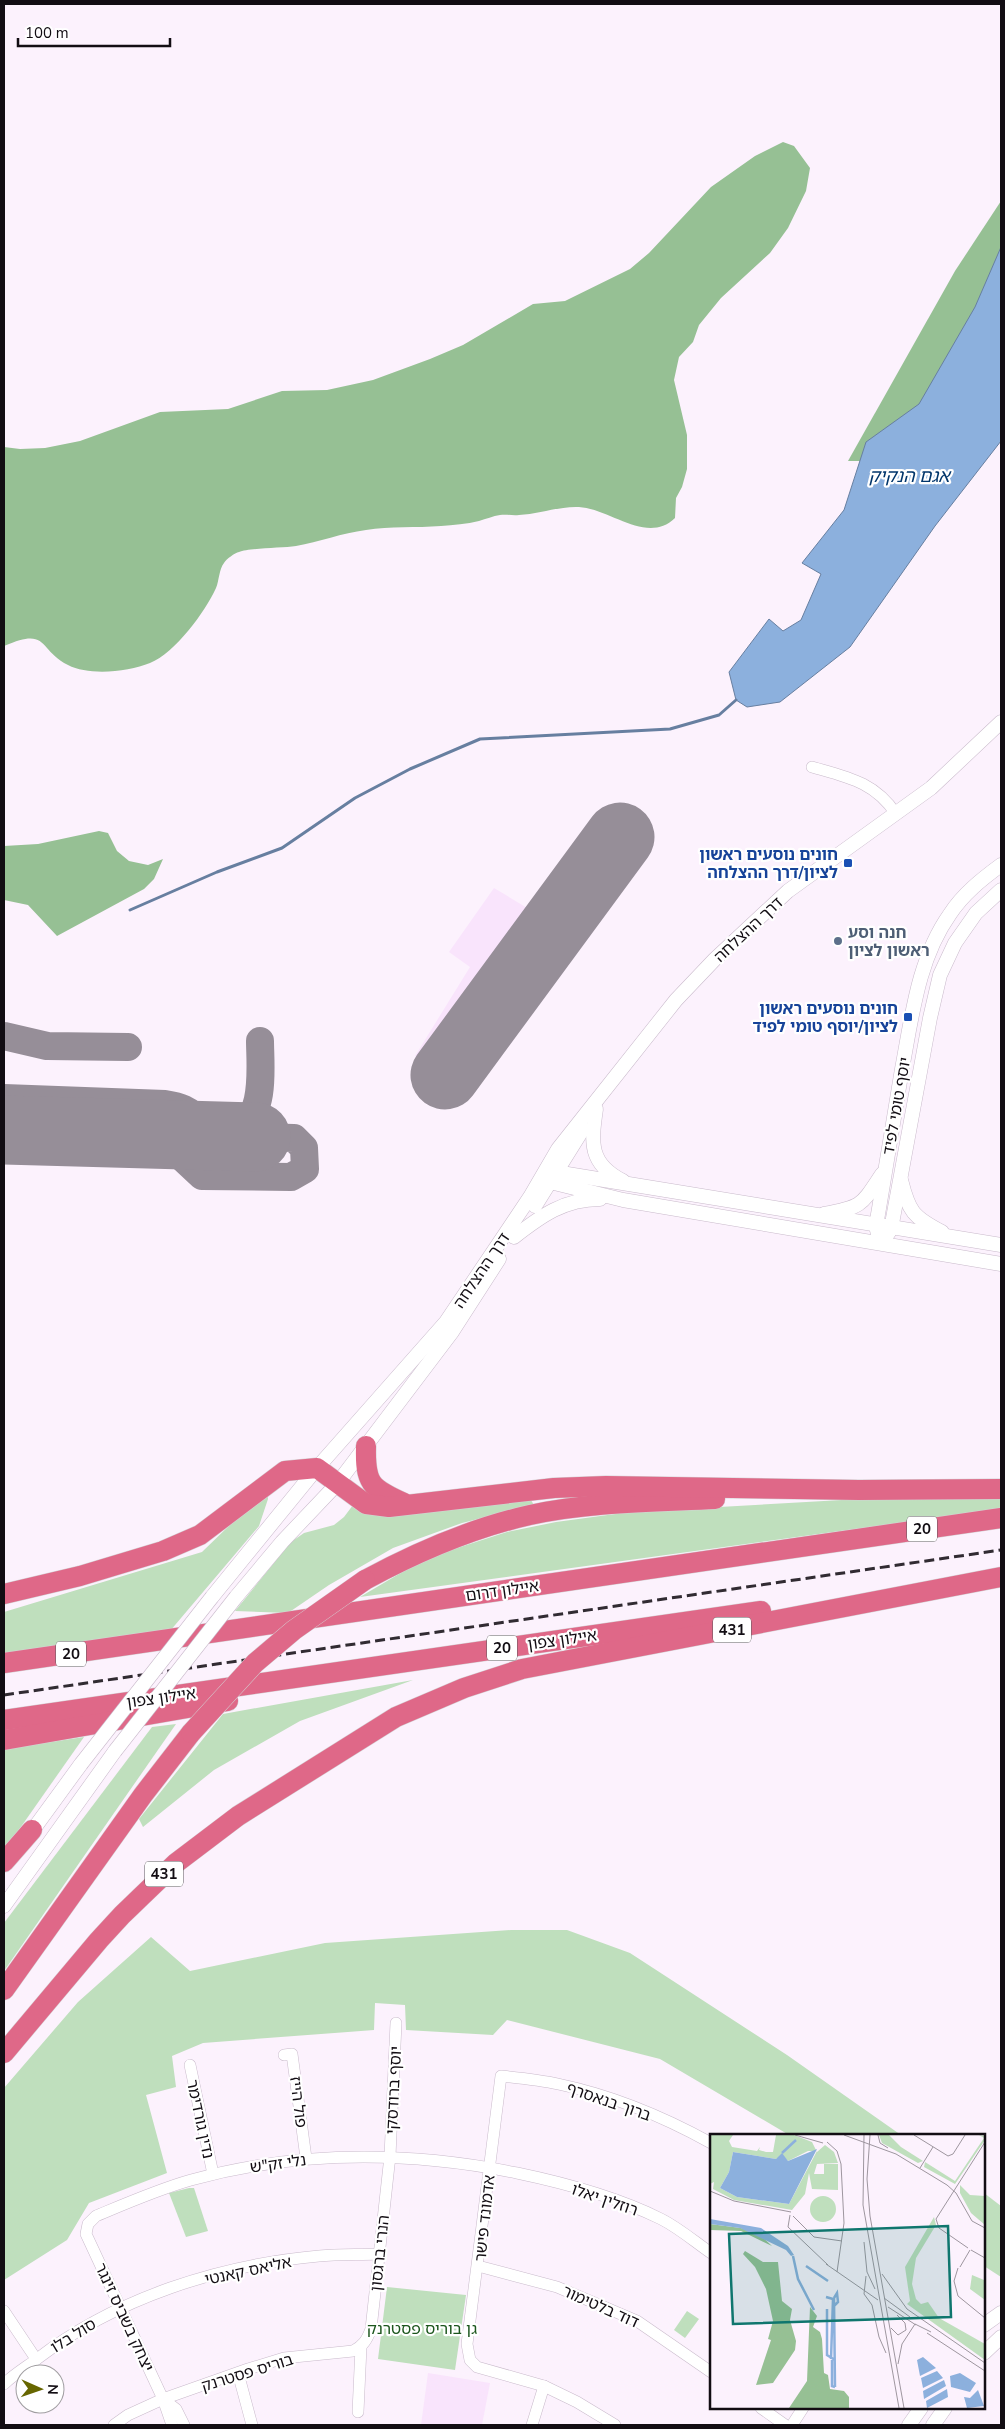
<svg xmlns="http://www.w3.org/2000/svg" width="1005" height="2429" viewBox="0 0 1005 2429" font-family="'Nunito Sans','Noto Sans Hebrew',sans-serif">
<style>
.built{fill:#f9e4fc}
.green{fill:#bfdfbd}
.forest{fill:#96c094}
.water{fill:#8cb0dd;stroke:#677fa0}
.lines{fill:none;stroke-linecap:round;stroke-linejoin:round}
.stream{stroke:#677fa0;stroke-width:3}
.taxiway{stroke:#968e98;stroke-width:28}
.runway{stroke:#968e98;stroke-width:69}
.minor-casing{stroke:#c9bacb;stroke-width:12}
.tertiary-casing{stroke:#c9bacb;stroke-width:15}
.motorway-casing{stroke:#d4d3d5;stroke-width:21}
.minor{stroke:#fff;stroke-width:11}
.tertiary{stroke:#fff;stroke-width:14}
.motorway{stroke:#df6888;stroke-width:20}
.rail{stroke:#312b32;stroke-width:3;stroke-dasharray:10 5;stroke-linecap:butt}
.tertiary-bridge-casing{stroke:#c9bacb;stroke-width:15;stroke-linecap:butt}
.motorway-bridge-casing{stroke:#d4d3d5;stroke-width:21;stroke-linecap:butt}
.tertiary-bridge{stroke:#fff;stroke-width:14}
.motorway-bridge{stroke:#df6888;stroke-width:20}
.transit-dot{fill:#1a4fb4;stroke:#fff;stroke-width:2}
.service-dot{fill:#5c6f8a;stroke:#fff;stroke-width:2}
.labels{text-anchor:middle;stroke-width:4.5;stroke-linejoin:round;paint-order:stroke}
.shield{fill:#fff;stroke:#59565a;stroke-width:1}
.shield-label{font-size:15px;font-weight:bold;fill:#120d13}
.transit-label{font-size:16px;font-weight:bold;fill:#164399;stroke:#fff;text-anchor:end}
.street-label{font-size:16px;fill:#120d13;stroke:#fff}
.service-label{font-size:16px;font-weight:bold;fill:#4e5e75;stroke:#fff;text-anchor:start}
.park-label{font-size:16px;fill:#1c561d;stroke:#fff}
.water-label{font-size:18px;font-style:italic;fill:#00356b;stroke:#fff}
.inset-river{fill:none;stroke:#8cb0dd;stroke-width:2.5}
.inset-road{fill:none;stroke:#9e969f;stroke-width:1}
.view{fill:#0f766e;fill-opacity:0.15;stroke:#0f766e;stroke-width:2.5}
.inset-edge{fill:none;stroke:#120d13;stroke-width:2.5}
</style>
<rect width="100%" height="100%" fill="#fcf2fd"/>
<g class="built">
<path d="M494,888l50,30 -108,156 -21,-18 55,-89 -21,-15z"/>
<path d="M428,2373l62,10 -8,42h-61z"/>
</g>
<g class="green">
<path d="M267,1489l1,10 -9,27 -89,105 -166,25v-44l198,-60z"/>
<path d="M1001,1491v18l-641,88 66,-39 81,-26 49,-10 74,-10z"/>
<path d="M529,1497l5,8 -72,18 -69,25 -64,37 -41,28 -53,-2 56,-69 13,-9 30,-8 10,-8 9,-12z"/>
<path d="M413,1680l-113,41 -86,49 -71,57 -4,-8 84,-105z"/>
<path d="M176,1724l-172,247v-48l148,-196z"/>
<path d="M84,1737l-80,114v-102z"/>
<path d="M511,1930h56l63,23 157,102 114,80h-112l-129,-76 -153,-39 -14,15 -87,-5 -1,-25 -30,-2 -1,27 -171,13 -31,13 4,31 -30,8 21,78 -78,30 -22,37 -63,40v-192l74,-86 73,-65 39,34 135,-28z"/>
<path d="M189,2188h5l14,43 -22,6 -17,-44z"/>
<path d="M984,2193l17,13v71l-17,-11z"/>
<path d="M387,2287l79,8 -11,75 -77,-11z"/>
<path d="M687,2311l12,8 -14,19 -11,-8z"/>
</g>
<g class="forest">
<path d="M783,142l11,4 16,22 -4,23 -18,37 -18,25 -49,45 -22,27 -6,17 -14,15 -5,23 13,55v34l-5,18 -6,11 -1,20c-28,27 -64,-9 -96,-11 -19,-1 -40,7 -60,8 -6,1 -12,-1 -19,0 -7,1 -14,4 -21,6 -12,3 -26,4 -38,5 -25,2 -51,0 -75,4 -24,3 -47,12 -70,16 -14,2 -47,2 -57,6 -4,1 -13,7 -15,11 -5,6 -5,18 -8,25 -11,24 -41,65 -66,75 -22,9 -61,13 -82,2 -30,-15 -19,-39 -64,-19v-199l16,2 25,-1 35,-7 80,-29 68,-3 54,-18 45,-1 46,-10 57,-21 33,-14 70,-41 32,-3 65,-32 19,-16 62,-66 44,-31z"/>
<path d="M1001,201v80l-117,180h-36l107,-190z"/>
<path d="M99,831l9,2 9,18 12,10 19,4 15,-6 -9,20 -10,10 -87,47 -29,-31 -24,-5v-54l34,-2z"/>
</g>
<path class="water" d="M1001,247v194l-66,85 -85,121 -70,55 -33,5 -11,-7 -7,-28 40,-53 14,12 18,-11 20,-46 -19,-11 42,-53 22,-68 53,-38 56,-97z"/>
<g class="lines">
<path class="stream" d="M130,910l87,-38 65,-24 73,-50 55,-29 70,-30 190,-10 49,-14 17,-15"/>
<g class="taxiway">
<path d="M4,1036l43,10 81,1"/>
<path d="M4,1098l161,6c13,2 26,5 33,18 12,0 31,4 43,1 25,-8 19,-61 19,-82"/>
<path d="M157,1134l45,42 89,1 14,-8 -1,-21 -10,-10 -38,-1"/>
</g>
<g class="runway">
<path d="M445,1075l175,-238"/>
<path d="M4,1130l252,7"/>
</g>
<defs>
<g id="minor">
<path d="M812,767c35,10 63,15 84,47"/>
<path d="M284,2055l8,-1 14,104"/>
<path d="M190,2065l23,109"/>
<path d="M478,2266l79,21 80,34 74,51"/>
<path d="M4,2311l32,48"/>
<path d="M238,2373l14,52"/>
<path d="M4,2384c9,-9 22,-17 33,-25 79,-61 182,-94 282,-103 20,-2 40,-1 60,-2"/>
<path d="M163,2399l13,10 8,16"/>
<path d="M761,2408l24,17"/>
<path d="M358,2412l3,-65"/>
<path d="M114,2425l14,-10 35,-16 85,-30 36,-11 69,-7c10,-5 14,-11 18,-22l19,-173 6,-133"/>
<path d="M172,2425l-9,-26 -77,-165 2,-10 8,-8c31,-13 63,-27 95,-36 109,-30 217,-29 326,-7 48,10 100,24 144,46 18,9 34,23 50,34"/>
<path d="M532,2425l12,-39"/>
<path d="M615,2425l-38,-23 -33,-16 -67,-19 -7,-7 -3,-16 34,-268c19,2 39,4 57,8 53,11 106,33 153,59"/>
<path d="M792,2425l11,-17"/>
</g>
<g id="tertiary">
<path d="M596,1109c-5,34 -7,55 27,72"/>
<path d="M549,1171l452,74"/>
<path d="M542,1180l81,20 378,64"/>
<path d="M901,1180c8,32 12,37 41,52"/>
<path d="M535,1206l48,-77"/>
<path d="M824,1214c38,-7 37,-8 58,-40"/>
<path d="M878,1234l-2,-8c9,-52 17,-104 26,-157 10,-53 16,-110 48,-155 13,-20 32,-35 51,-49"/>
<path d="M887,1235l4,-6 39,-211 10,-43 15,-32 21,-30 25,-23"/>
<path d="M514,1237c27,-21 50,-38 86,-38"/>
<path d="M212,1597l105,-129 129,-146 84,-125 28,-48 118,-149 39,-41 73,-68 143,-103 70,-66"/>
<path d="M236,1597l46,-55 55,-58 115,-152 47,-73"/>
<path d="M27,1838l54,-74"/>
<path d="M4,1906l111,-155"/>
<path d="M984,2325l17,-12"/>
<path d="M984,2353l17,-16"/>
<path d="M909,2425l12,-17"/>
<path d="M933,2425l12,-17"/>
</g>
<g id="motorway">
<path d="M366,1446c-1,37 4,42 38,57"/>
<path d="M365,1580c52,-28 107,-52 165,-65 60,-13 124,-13 185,-16"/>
<path d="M4,1594l76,-18 83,-25 37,-16 85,-64 32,-3 49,36 23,3 165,-19 52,-2 253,4 142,-1"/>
<path d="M4,1663l997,-145"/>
<path d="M4,1720l757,-109"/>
<path d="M4,1740l224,-39"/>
<path d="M4,1862l28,-32"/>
<path d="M4,1990l139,-195 48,-62"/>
<path d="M4,2053l95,-113 23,-25 54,-52 62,-47 158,-99 68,-29 58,-19 479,-92"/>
</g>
</defs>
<use href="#minor" class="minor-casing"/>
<use href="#tertiary" class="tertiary-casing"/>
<use href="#motorway" class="motorway-casing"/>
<use href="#minor" class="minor"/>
<use href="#tertiary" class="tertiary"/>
<use href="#motorway" class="motorway"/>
<path class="rail" d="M4,1695l997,-145"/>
<defs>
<g id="tertiary-bridge">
<path d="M115,1751l121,-154"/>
<path d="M81,1764l131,-167"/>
</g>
<path id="motorway-bridge" d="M191,1733l64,-70 39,-33 71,-50"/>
</defs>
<use href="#tertiary-bridge" class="tertiary-bridge-casing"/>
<use href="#motorway-bridge" class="motorway-bridge-casing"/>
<use href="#tertiary-bridge" class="tertiary-bridge"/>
<use href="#motorway-bridge" class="motorway-bridge"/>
</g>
<g class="transit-dot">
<rect x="843" y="858" width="10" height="10" rx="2.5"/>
<rect x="903" y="1012" width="10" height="10" rx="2.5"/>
</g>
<circle class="service-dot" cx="838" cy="941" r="5"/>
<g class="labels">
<g class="shield">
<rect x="907" y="1516.5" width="30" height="25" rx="4"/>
<rect x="713" y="1617.5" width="38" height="25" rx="4"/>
<rect x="487" y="1635.5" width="30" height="25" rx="4"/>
<rect x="56" y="1641.5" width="30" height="25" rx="4"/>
<rect x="145" y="1861.5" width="38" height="25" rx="4"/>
</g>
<g class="shield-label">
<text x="922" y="1534">20</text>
<text x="732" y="1635">431</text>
<text x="502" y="1653">20</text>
<text x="71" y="1659">20</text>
<text x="164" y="1879">431</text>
</g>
<g class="transit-label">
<text x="838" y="860">חונים נוסעים ראשון<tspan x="838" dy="18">לציון/דרך ההצלחה</tspan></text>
<text x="898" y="1014">חונים נוסעים ראשון<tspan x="898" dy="18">לציון/יוסף טומי לפיד</tspan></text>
</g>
<g class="street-label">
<text transform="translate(748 929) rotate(-43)" y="6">דרך ההצלחה</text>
<text transform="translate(896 1106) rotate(-80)" y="6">יוסף טומי לפיד</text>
<text transform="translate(481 1270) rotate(-56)" y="6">דרך ההצלחה</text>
<text transform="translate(502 1590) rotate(-8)" y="6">איילון דרום</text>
<text transform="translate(562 1639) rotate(-8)" y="6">איילון צפון</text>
<text transform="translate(161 1697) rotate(-8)" y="6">איילון צפון</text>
<text transform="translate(393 2090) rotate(-87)" y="6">יוסף ברודסקי</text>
<text transform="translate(609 2101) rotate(19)" y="6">ברוך בנאסרף</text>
<text transform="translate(299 2102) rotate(83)" y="6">פול הייז</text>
<text transform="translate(201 2119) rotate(78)" y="6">נדין גורדימר</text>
<text transform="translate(278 2163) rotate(-8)" y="6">נלי זק"ש</text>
<text transform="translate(605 2199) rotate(19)" y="6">רוזלין יאלו</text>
<text transform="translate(484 2218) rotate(-84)" y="6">אדמונד פישר</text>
<text transform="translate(379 2253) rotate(-84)" y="6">הנרי ברגסון</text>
<text transform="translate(248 2270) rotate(-12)" y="6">אליאס קאנטי</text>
<text transform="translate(601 2306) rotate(24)" y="6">דוד בלטימור</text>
<text transform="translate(125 2317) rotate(65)" y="6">יצחק בשביס זינגר</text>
<text transform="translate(73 2335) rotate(-32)" y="6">סול בלו</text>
<text transform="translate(247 2372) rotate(-17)" y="6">בוריס פסטרנק</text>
</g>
<g class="service-label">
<text x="848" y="938">חנה וסע<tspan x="848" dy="18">ראשון לציון</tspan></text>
</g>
<g class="park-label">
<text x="422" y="2334">גן בוריס פסטרנק</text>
</g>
<g class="water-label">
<text x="909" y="482">אגם הנקיק</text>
</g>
</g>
<g transform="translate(710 2134)">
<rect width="275" height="275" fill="#fcf2fd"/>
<path d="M0,1h23l-4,6 3,6 25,4 3,-4 -1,3 7,2h7l3,-17h18l18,7 5,10 8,-7 9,7 4,11 -21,1 -3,10h10v-10h14v26l-26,-1 -3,-16 -4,21 -13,16 -58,-10 -21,-11 1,-7 -4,2zM98,17h9l-28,53 -52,-7 -17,-9 9,-16 4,-20 43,7 7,-3 5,5zM169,1h10l12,12 22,14 -5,2 -36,-20zM269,1l6,1v4l-30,44 -31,-17 1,-5 30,19 29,-43zM250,51l10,10 15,1v29l-14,-12 -11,-20zM100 75a13 13 0 1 1 26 0a13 13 0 1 1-26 0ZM224,83l2,8 -20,33 -4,26 4,15 5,5 7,-2 11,16 46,26v16l-78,-56 3,-3 -5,-34zM262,141l12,5 1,20 -15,-11z" fill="#bfdfbd" fill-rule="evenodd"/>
<path d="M0,90l31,4 19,7 12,11 -31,-15 -31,-1zM35,117l18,11h15l4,39 10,8 -2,11 6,21 -1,9 -22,33 -17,2 15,-45 -3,-1 5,-18 -7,-32 -11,-22 -12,-13zM100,173l7,9 -4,11 7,5 2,7 2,34 4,2 2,14 14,2 5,6v11h-60l18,-27z" fill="#96c094"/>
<path d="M107,15l-28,55 -52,-7 -17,-9 9,-16 4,-20 43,7 6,-6 6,8zM0,85l51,9 27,18 6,9 -3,1 -5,-6 -46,-22 -30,-4zM213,223l13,11 -16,8 -3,-16zM227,237l6,7 -20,10 -2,-10zM250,239l16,10 -6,9 -19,-5 -1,-11zM234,246l2,6 -22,13 -1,-8zM237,255l1,8 -21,11 -1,-7zM268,256l6,16 -17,2 -3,-11 6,1z" fill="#8cb0dd"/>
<path class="inset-river" d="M72,19l14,-13M83,122l5,23 16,31M96,132l22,15M116,163l7,2 -2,60M124,164l3,-5 1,9 -4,4M124,164l1,89M117,175v46l8,5M122,226v26l3,1"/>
<path class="inset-road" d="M85,1l28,8M134,1l52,19 51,31 9,8 16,28 13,7M154,1l-1,70 36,203M160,1l-3,44 3,37 34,192M168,1l2,8 8,5M204,1l34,21 5,-2 12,-19M117,8l10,9 4,13 3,59 -7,49M210,34l13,-21M0,57l24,10 57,11M80,81l-2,12 40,38M83,82l21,21 28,4M154,108l3,30 8,17M258,114l-29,-20 -3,-9 49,-77M261,116l14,8M116,130l52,36M250,133l10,-17M248,134l-4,13 4,15 27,22M172,140l25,35 78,54M156,142l-2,18 8,11 7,32 7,16M174,164l26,19M178,173l28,18M181,194l7,7 8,-5 -1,-7 -8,-8M217,199l58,38M188,230l4,-20 13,-20 16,8"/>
<path class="view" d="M238,92l3,91 -218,7 -4,-90z"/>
<rect width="275" height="275" class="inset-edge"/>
</g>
<rect width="1005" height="2429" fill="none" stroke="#120d13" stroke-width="10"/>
<g transform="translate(40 2389) rotate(92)"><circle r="24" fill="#ffffff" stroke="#a09ea1"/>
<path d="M0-4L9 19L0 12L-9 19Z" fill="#676600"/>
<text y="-8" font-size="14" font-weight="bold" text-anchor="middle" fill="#120d13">N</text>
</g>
<path d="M18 38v8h152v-8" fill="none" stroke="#120d13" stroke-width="2.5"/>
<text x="25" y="38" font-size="15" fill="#120d13" stroke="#ffffff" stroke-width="4" paint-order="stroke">100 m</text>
</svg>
